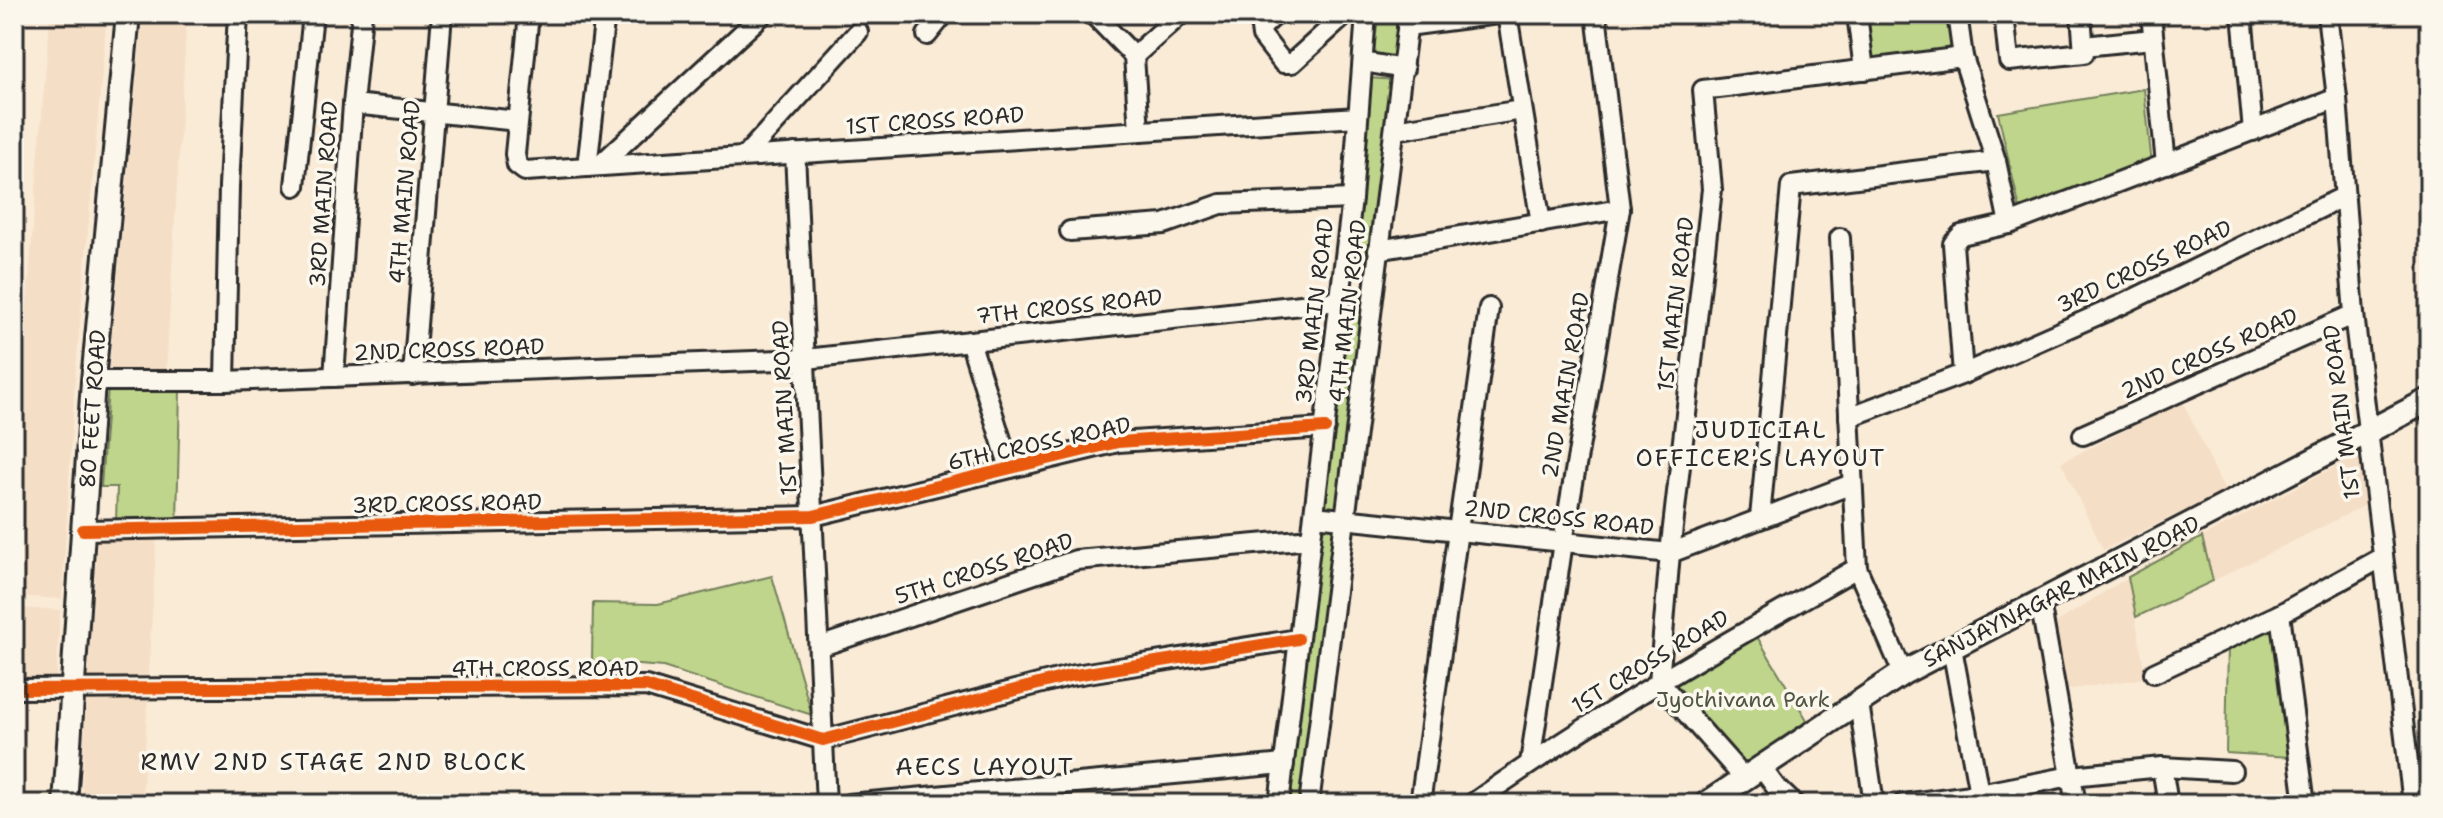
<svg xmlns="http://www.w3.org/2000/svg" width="2443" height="818" viewBox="0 0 2443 818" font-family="'Shantell Sans',sans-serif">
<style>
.built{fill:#f5dec6}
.green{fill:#bed58b;stroke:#74805b;stroke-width:2}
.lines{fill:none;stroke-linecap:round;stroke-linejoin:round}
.minor-casing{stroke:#2b2b2b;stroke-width:24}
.tertiary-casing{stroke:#2b2b2b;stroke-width:28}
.minor{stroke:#fbf7ec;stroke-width:18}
.tertiary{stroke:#fbf7ec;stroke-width:22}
.cycleway-casing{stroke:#fbf7ec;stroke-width:17}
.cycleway{stroke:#e8590c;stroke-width:12}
.labels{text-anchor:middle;stroke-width:7;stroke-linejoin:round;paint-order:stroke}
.street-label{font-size:22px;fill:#2b2b2b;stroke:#fbf7ec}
.park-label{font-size:22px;fill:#505643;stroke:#fbf7ec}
.neighbourhood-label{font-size:24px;letter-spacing:2px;fill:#2b2b2b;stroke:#fbf7ec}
</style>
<rect width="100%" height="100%" fill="#faebd7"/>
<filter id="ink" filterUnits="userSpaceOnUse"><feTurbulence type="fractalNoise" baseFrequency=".0125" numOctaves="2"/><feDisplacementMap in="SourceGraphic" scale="16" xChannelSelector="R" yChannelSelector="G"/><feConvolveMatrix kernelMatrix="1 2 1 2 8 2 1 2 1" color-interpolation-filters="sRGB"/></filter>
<g filter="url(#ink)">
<g class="built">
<path d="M50,14h57l-32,366 -13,219 -48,-3v-133z"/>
<path d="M143,14h44l-21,360 -57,-3z"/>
<path d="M2183,402l42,89 -122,59 -42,-88z"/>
<path d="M2363,452l5,52 -155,77 -11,-44z"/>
<path d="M98,534h59l-9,146h-60z"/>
<path d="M2128,577l18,101 -81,12 -11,-66z"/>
<path d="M14,608l46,2 -4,72 -42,1z"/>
<path d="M87,694h61l-6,110h-61z"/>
</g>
<g class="green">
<path d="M1378,14h23l-5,47 -22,-7z"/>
<path d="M1860,14h91l5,39 -89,12z"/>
<path d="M1368,78l29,2 -25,180 -24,15z"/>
<path d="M2144,89l8,76 -132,45 -22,-97z"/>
<path d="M1368,295l-64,509h-22l63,-502z"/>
<path d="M108,387l72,2 -3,133h-61l1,-35h-16z"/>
<path d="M2202,537l11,44 -77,36 -8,-40z"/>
<path d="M772,576l40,139 -149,-48 -71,-6 1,-58 65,1z"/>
<path d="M2272,626l18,131 -64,-4 2,-109z"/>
<path d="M1756,635l54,90 -68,41 -73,-85z"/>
</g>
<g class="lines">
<defs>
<g id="minor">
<path d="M529,14l-14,140 2,11 8,6 833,-54"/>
<path d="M1093,14l41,42"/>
<path d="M1276,14l-15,14 1,8 21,27h9l54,-49"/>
<path d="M1507,14l34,209"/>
<path d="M1857,14l7,56"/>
<path d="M1957,14l6,43 33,104 13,63 -48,11 -8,9 10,130"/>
<path d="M2004,14l5,47 75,-8 -3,-39"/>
<path d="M2151,14l15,150"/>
<path d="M2242,14l11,117"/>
<path d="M2327,14l10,84 17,216 59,490"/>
<path d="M1407,26l91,-12"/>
<path d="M927,35l17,-21"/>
<path d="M2084,46l69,-7"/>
<path d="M1134,56l5,75"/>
<path d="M1134,56l47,-42"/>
<path d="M1363,62l41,7"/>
<path d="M353,104l165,17"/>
<path d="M1395,130l127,-20"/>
<path d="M795,153l31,651"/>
<path d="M745,156l113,-124"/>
<path d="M599,166l164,-152"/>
<path d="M587,167l18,-153"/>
<path d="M295,186l18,-172"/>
<path d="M2009,224l328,-126"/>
<path d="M1070,231l94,-7 57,-20 131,-5"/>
<path d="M1840,238l17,330 46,105"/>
<path d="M1378,250l242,-41"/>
<path d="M970,341l40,127"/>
<path d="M413,375l29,-361"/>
<path d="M334,377l19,-273 9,-90"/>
<path d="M93,381h132l581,-22 532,-58"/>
<path d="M225,381l4,-195 9,-172"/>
<path d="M1849,417l114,-43 160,-70 220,-107"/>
<path d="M2083,435l271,-121"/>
<path d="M1314,516l356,37 182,-69"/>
<path d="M1760,518l31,-332 205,-25"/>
<path d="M83,530l730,-14 305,-74 207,-14"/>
<path d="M2040,602l36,202"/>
<path d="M2280,614l25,190"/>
<path d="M819,647l257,-87 235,-21"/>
<path d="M1952,648l29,156"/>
<path d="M2154,673l126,-59 103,-57"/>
<path d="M14,689l632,-3 177,54 246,-64 229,-37"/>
<path d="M1859,703l15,101"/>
<path d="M1530,763l33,-221 57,-333 -24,-195"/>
<path d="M1761,767l14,19 19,18"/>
<path d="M2162,767l6,37"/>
<path d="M1744,778l-85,-96 11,-129 42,-364 -9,-99 260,-33"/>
<path d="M849,804l435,-40"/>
<path d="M1279,804l73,-605 14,-185"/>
<path d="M1309,804l100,-790"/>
<path d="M1420,804l69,-496"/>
<path d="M1472,804c123,-88 254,-161 385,-236"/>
<path d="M1903,804l76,-10 92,-18 91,-9 70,4"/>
</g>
<g id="tertiary">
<path d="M65,804l28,-423 35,-367"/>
<path d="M1706,804l197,-131 526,-273"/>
</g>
</defs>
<use href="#minor" class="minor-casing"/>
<use href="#tertiary" class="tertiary-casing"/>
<use href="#minor" class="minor"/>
<use href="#tertiary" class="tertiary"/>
<defs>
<g id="cycleway">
<path d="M83,530l730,-14 305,-74 207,-14"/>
<path d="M14,689l632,-3 177,54 246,-64 229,-37"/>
</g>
</defs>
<use href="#cycleway" class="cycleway-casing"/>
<use href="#cycleway" class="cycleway"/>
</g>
</g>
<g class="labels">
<g class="street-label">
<text transform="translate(935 120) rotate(-4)" y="8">1ST CROSS ROAD</text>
<text transform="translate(404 192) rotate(-85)" y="8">4TH MAIN ROAD</text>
<text transform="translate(323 194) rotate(-86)" y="8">3RD MAIN ROAD</text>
<text transform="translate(2144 266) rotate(-25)" y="8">3RD CROSS ROAD</text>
<text transform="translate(1675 304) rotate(-83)" y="8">1ST MAIN ROAD</text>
<text transform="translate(1069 306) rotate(-6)" y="8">7TH CROSS ROAD</text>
<text transform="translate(1314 311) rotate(-83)" y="8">3RD MAIN ROAD</text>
<text transform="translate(1347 311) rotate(-83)" y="8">4TH MAIN ROAD</text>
<text transform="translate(449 349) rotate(-2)" y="8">2ND CROSS ROAD</text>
<text transform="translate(2209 353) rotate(-24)" y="8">2ND CROSS ROAD</text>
<text transform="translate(1565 385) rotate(-80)" y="8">2ND MAIN ROAD</text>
<text transform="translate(784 408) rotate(-93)" y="8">1ST MAIN ROAD</text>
<text transform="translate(92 409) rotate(-86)" y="8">80 FEET ROAD</text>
<text transform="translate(2341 412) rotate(-97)" y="8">1ST MAIN ROAD</text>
<text transform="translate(1039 443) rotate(-12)" y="8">6TH CROSS ROAD</text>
<text transform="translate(447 503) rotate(-1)" y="8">3RD CROSS ROAD</text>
<text transform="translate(1559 517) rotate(6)" y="8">2ND CROSS ROAD</text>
<text transform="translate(984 568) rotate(-18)" y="8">5TH CROSS ROAD</text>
<text transform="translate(2061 591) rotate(-27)" y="8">SANJAYNAGAR MAIN ROAD</text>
<text transform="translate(1650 661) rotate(-31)" y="8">1ST CROSS ROAD</text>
<text x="545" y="676">4TH CROSS ROAD</text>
</g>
<g class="park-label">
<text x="1743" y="707">Jyothivana Park</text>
</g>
<g class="neighbourhood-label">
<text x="1761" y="438">JUDICIAL<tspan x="1761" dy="28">OFFICER'S LAYOUT</tspan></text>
<text x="334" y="770">RMV 2ND STAGE 2ND BLOCK</text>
<text x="985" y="775">AECS LAYOUT</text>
</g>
</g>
<rect width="2443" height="818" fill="none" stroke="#fbf7ec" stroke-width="48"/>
<rect x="24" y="24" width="2395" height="770" fill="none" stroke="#2b2b2b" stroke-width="3" filter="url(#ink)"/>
</svg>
